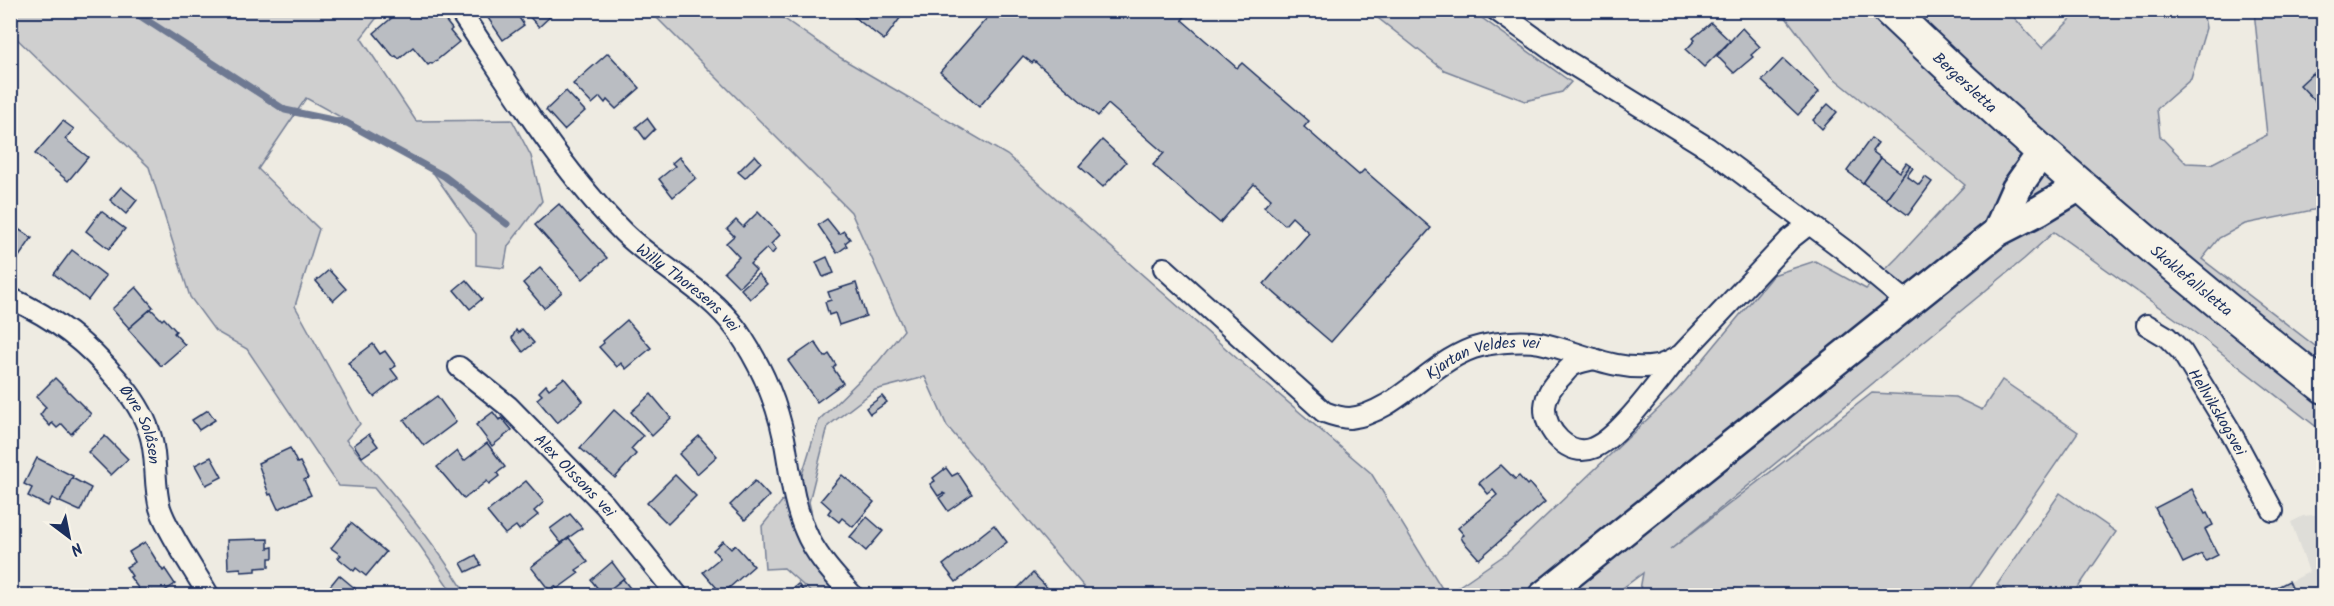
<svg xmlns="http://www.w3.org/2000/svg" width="2334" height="606" viewBox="0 0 2334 606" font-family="Kalam,sans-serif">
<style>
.built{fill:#deddd8}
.green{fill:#cfcfcf;stroke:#757f96;stroke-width:1.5}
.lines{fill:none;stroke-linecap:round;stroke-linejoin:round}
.stream{stroke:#6e7992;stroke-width:7}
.building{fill:#babdc2;stroke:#1b2f5e;stroke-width:1.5}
.minor-casing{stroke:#1b2f5e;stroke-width:24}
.secondary-casing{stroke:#1b2f5e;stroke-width:33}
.primary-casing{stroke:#1b2f5e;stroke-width:36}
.minor{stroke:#f7f3e8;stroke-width:20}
.secondary{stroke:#f7f3e8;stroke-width:28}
.primary{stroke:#f7f3e8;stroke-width:32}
.labels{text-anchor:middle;stroke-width:5;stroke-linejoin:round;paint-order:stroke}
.street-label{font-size:16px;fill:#1b2f5e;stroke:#f7f3e8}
</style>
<rect width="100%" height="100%" fill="#eeebe2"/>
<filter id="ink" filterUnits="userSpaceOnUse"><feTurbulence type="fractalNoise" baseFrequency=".0167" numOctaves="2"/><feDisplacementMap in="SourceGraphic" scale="12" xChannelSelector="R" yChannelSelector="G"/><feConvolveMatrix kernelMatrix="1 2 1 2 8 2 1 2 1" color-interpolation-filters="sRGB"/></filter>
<g filter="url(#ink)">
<path class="built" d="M2323,514v81l-60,1 46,-24 -18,-50 12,-6z"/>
<g class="green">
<path d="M10,11h372l-21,27 55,83 96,-1 19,36 11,45 -34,45 -4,22 -28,-3v-31l-48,-69 -122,-67 -48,71 61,60 -24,77 65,118 -14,16c44,49 87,100 121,155h-13l-38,-55 -42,-52 -35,-2 -92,-137 -32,-18 -25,-34 -41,-130 -138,-134z"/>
<path d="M650,11h123l68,47 166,97 242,214 122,104 75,122 60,-41 171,-163 96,-116 42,-14 51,28 32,-32 67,-72 -136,-111 -48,-63h227l34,37 37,-37h124l3,17 -15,51 -34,30 3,27 26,27 25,1 56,-29 -13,-124h57l12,12v185l-78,16 -26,14 -17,21 121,93v80l-122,-95 -147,-105 -30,27 -354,291 202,-157 83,4 27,13 20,-30 76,52 -113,163h-326l4,-22 -31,23 -521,-1 -144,-169 -22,-49 -50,13 -47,36 -19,76 17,75 20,18h-32l-30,-27 -19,1 -3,-43 39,-48 18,-58 59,-58 26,-32 -53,-118z"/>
<path d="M1369,11h103l99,71 -9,10 -37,9 -81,-31z"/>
<path d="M2060,493l56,39 -43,63h-60l-16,-10z"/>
</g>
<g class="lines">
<path class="stream" d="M131,10l154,100 62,13 97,53 63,48"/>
</g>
<g class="building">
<path d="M404,10l2,3 4,-3h27l15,19 -2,2 9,11 -27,22 -1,-1 -3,2 -15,-18 -14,12 -3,-3 -2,1 -20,-24 21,-18 -2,-5z"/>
<path d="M499,10h15l10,15 -21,15 -15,-22z"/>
<path d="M523,10h34l-18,17z"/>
<path d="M845,10h61l-22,30z"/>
<path d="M994,10h189l4,4 -5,6 55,48 5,-5 67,58 -5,6 55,48 5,-5 67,58 -100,114 -67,-58 45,-51 -17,-16 -7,8 -21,-18 7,-8 -17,-15 -34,39 -67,-58 11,-12 -56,-49 -10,12 -64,-55 -2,2 -9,-7 -44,51 -39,-35z"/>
<path d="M1711,23l19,18 -26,26 -18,-17 9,-10 -2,-2z"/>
<path d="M1742,28l18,19 -9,8 2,2 -19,16 -17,-17z"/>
<path d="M608,53l32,35 -24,21 -9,-9 -2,3 -5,-6 -8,7 -19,-20z"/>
<path d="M1783,59l36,33 -21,23 -36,-34z"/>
<path d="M2313,73l11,12v10l-8,7 -16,-17z"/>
<path d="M566,91l19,20 -21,19 -18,-20z"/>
<path d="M1828,104l9,8 -15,17 -9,-9z"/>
<path d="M647,118l8,11 -10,10 -9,-12z"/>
<path d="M63,121l11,8 -9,10 23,18 -20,24 -33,-27z"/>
<path d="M1871,138l7,5 -6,8 9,7 -18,25 -16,-12z"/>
<path d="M1102,140l24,22 -23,25 -24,-21z"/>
<path d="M755,155l6,7 -16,16 -7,-6z"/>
<path d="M679,157l17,21 -23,19 -14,-18 16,-13 -3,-3z"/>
<path d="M1881,158l19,14 6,-9 4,3 -24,33 -23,-16z"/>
<path d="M1910,166l3,2 -6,8 12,9 6,-8 7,5 -24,33 -22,-16z"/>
<path d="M121,187l16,13 -11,14 -16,-14z"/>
<path d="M559,204l48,54 -24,21 -48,-54z"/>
<path d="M101,211l24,18 -16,20 -23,-18z"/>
<path d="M758,212l22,23 -9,9 5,5 -4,5 -5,-6 -17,16 6,6 -17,17 -15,-15 15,-15 -13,-14 8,-7 -7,-7 9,-9 7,7z"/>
<path d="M827,219l12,15 5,-3 6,8 -5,4 2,3 -10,7 -19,-28z"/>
<path d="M18,229l14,9 -16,23 -6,-4v-16z"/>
<path d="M72,250l34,26 -18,24 -34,-26z"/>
<path d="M827,257l7,16 -11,4 -7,-15z"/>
<path d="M540,268l22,24 -18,16 -21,-25z"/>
<path d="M329,270l17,19 -13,12 -17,-20z"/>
<path d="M758,274l9,10 -17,15 -9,-10z"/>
<path d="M466,280l16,19 -12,10 -16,-19z"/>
<path d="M856,283l10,33 -27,9 -4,-12 -6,2 -4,-13 6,-2 -3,-8z"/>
<path d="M136,287l17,20 -24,21 -17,-19z"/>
<path d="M151,309l11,11 2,-2 12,13 -2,2 11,12 -24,21 -33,-37z"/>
<path d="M627,320l24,28 -25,21 -5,-6 -4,4 -18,-20 5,-4 -1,-2z"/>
<path d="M522,329l12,14 -11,9 -11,-14 4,-8 2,3z"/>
<path d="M815,342l10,15 4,-3 7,11 -3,3 10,15 -26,19 -29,-41z"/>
<path d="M373,344l7,10 5,-3 11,15 -5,3 7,9 -24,19 -26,-34z"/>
<path d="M55,378l36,36 -20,20 -9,-10 -5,4 -5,-5 -2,3 -10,-11 6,-8 -10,-10z"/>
<path d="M564,378l19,23 -26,22 -20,-24 5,-4 -3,-3 7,-7 3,4z"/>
<path d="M651,394l20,24 -19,18 -21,-24z"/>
<path d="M437,396l19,26 -32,24 -20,-26z"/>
<path d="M882,396l5,6 -17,12 -4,-6z"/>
<path d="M208,410l7,10 -16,10 -7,-10z"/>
<path d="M614,410l29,26 -12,13 5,5 -21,24 -35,-30z"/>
<path d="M493,412l6,8 3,-2 10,12 -20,16 -16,-21z"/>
<path d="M369,434l9,12 -16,11 -8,-12z"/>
<path d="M105,436l23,23 -17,16 -23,-23z"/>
<path d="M699,436l18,20 -20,18 -18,-20z"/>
<path d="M487,443l18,24 -8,6 2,3 -10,8 -2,-3 -23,18 -27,-32 20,-16 7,10z"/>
<path d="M290,448l7,15 3,-1 8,16 -4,2 7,15 -33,14 -7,-15 -2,1 -11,-32z"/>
<path d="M211,457l11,20 -16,8 -11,-20z"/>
<path d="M37,458l36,18 -13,26 -8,-4 -4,8 -20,-10 4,-8 -8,-4z"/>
<path d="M1501,465l14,14 4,-3 8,9 2,-2 16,19 -66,57 -16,-18 -2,-4 3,-2 -6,-7 39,-33 -4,-5 -5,4 -9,-11z"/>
<path d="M946,468l6,8 6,-3 14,21 -24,17 -9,-13 6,-4 -2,-1 -5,3 -8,-12 5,-3 -2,-3z"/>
<path d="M675,475l21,21 -28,28 -21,-21z"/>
<path d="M842,475l32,27 -21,25 -11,-9 -3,4 -11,-9 3,-4 -10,-9z"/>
<path d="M72,478l19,10 -11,23 -20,-9z"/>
<path d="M526,481l18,21 -10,9 4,4 -19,15 -3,-4 -11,8 -18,-22z"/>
<path d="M755,481l14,15 -24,24 -15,-15z"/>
<path d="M2192,489l13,25 2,-1 6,12 -8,4 13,26 -12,6 -4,-7 -19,9 -28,-55z"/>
<path d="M570,514l12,14 -21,15 -11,-14z"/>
<path d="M867,517l16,14 -17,20 -16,-14z"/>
<path d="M351,523l35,29 -20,24 -10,-8 -2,3 -16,-13 3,-3 -10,-7z"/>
<path d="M994,525l13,17 -51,40 -13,-17z"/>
<path d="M569,538l19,24 -12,8 3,3 -22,16 -2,-3 -6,4 -18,-23z"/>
<path d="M268,539v9l5,-1v11h-4v9l-13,1v3l-15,1v-4l-13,1 -1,-29z"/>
<path d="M723,541l8,8 4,-4 19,21 -32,28 -19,-22 17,-14 -7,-8z"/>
<path d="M145,542l18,29 2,-2 10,15 -18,12 -5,-5 -8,5 -14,-19 2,-1 -6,-9 9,-5 -6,-10z"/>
<path d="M476,555l5,10 -15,7 -5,-9z"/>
<path d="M612,562l12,16 -21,17 -12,-15z"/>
<path d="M1033,573l22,23 -43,-2z"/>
<path d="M339,575l18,15 -5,6h-30z"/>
<path d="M623,579l13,17h-33v-1z"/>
<path d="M2289,581l7,15h-36z"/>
<path d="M798,584l9,12h-22v-1z"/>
</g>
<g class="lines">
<defs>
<g id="minor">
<path id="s1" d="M459,10c50,74 102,160 165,223 35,34 84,57 113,97 22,32 39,69 47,108 6,30 8,63 21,92 10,25 30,46 48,66"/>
<path d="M1496,10l71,51 141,87 135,101 65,54"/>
<path id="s2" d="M1164,268l160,144c8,3 18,6 26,6 46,-4 85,-62 131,-72 17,-4 43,-6 59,-3 38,8 76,30 116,23 8,-1 17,-7 25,-11l109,-116 19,-15"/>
<path id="s3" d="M10,298c46,21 76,44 108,82 13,15 25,32 31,51 9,24 4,52 11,77 8,25 35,63 49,88"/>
<path id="s4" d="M2147,325l20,12 15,15 47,77 44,82"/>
<path d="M1594,359c-7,2 -16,3 -22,7 -4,2 -7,7 -10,10 -9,8 -16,18 -17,31 -1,23 24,51 48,41 26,-10 65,-66 84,-89"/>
<path id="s5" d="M459,367l49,39 97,99 73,91"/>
</g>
<g id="secondary">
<path d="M1997,232l19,-43 26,-37"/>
<path d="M1543,596l454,-364 43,-22 40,-24"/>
</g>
<g id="primary">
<path id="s6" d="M1889,10c139,134 284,258 435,377"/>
</g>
</defs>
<use href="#minor" class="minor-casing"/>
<use href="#secondary" class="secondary-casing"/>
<use href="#primary" class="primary-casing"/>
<use href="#minor" class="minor"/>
<use href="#secondary" class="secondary"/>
<use href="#primary" class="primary"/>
</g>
</g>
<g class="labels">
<g class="street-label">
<text dy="6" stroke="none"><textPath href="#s6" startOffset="105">Bergersletta</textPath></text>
<text dy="6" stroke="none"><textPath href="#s6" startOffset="406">Skoklefallsletta</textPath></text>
<text dy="6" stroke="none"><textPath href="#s1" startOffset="362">Willy Thoresens vei</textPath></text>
<text dy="6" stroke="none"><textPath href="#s2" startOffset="392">Kjartan Veldes vei</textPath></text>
<text dy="6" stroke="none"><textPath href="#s4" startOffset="114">Hellvikskogsvei</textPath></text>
<text dy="6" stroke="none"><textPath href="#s3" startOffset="188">Øvre Solåsen</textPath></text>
<text dy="6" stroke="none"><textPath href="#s5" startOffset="159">Alex Olssons vei</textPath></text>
</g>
</g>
<rect width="2334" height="606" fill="none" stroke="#f7f3e8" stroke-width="36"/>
<rect x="18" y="18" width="2298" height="570" fill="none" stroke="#1b2f5e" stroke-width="2" filter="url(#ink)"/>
<g transform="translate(69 537) rotate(148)" stroke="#f7f3e8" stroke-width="4.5" paint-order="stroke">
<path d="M0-4.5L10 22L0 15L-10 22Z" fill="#1b2f5e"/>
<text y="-9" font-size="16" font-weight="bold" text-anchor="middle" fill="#1b2f5e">N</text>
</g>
</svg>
